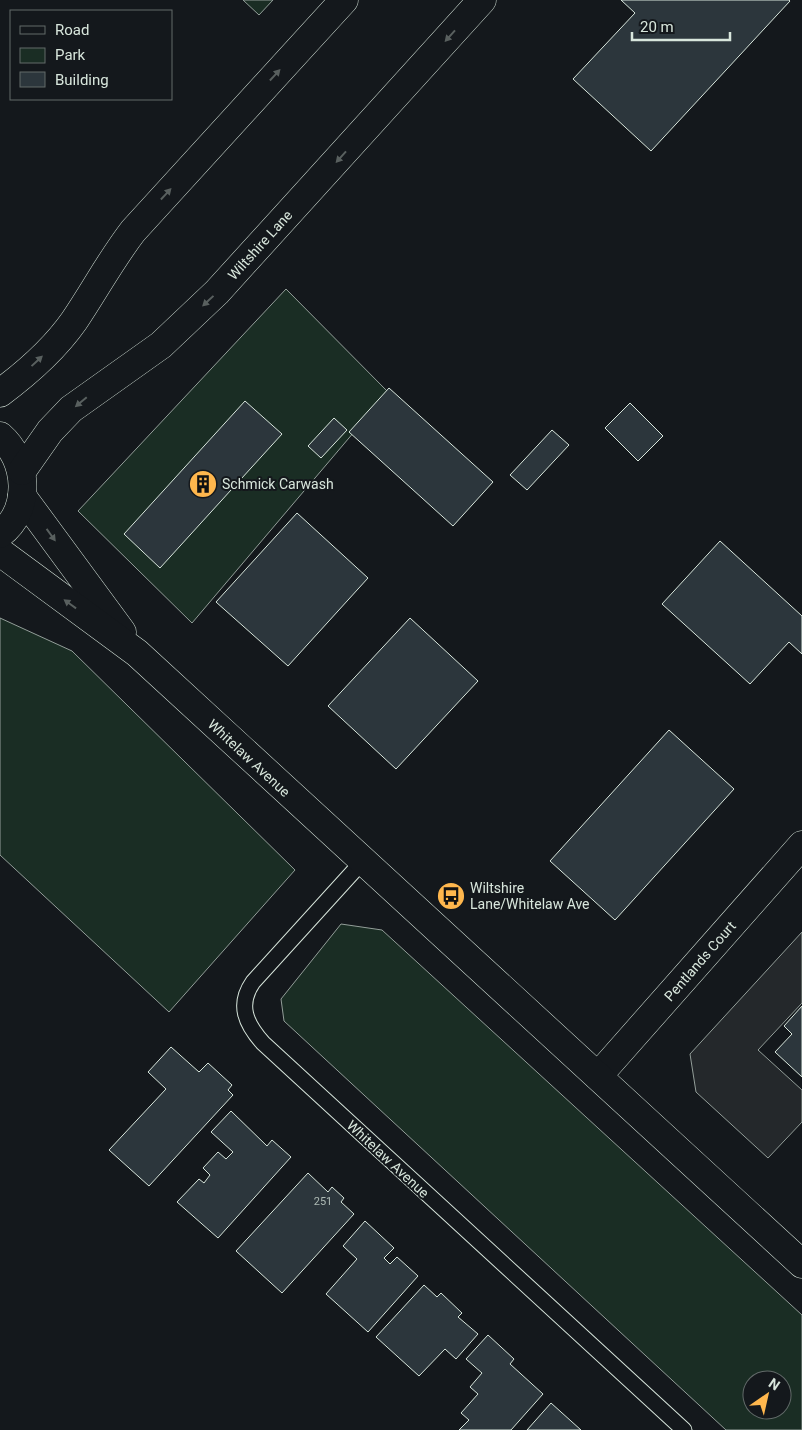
<svg xmlns="http://www.w3.org/2000/svg" width="802" height="1430" viewBox="0 0 802 1430" font-family="Roboto,sans-serif">
<style>
.green{fill:#1a2d24;stroke:#939e99;fill-rule:evenodd}
.parking{fill:#24282b;stroke:#939e99}
.building{fill:#2c363c;stroke:#d8e6dc}
.lines{fill:none;stroke-linecap:round;stroke-linejoin:round}
.service-casing{stroke:#d8e6dc;stroke-width:17}
.minor-casing{stroke:#d8e6dc;stroke-width:29}
.tertiary-casing{stroke:#d8e6dc;stroke-width:29}
.secondary-casing{stroke:#d8e6dc;stroke-width:29}
.service{stroke:#14181c;stroke-width:15}
.minor{stroke:#14181c;stroke-width:28}
.tertiary{stroke:#14181c;stroke-width:28}
.secondary{stroke:#14181c;stroke-width:28}
.oneway{fill:#59605f}
.labels{text-anchor:middle;stroke-width:4;stroke-linejoin:round;paint-order:stroke}
.number-label{font-size:11px;fill:#adbab4}
.street-label{font-size:14px;fill:#d8e6dc;stroke:#14181c}
.poi-label{font-size:14px;fill:#d8e6dc;stroke:#14181c;text-anchor:start}
</style>
<rect width="100%" height="100%" fill="#14181c"/>
<g class="green">
<path d="M243,0h30l-14,15z"/>
<path d="M286,289l102,103 -196,231 -114,-112z"/>
<path d="M0,618l72,33 223,219 -126,142 -169,-157z"/>
<path d="M341,924l41,6 420,385v115h-76l-442,-409 -3,-22zM752,1380h30v30h-30z"/>
</g>
<path class="parking" d="M802,932v71l-44,47 44,40v32l-34,36 -72,-66 -6,-38z"/>
<g class="building">
<path d="M621,0h168l1,1 -139,150 -78,-72 62,-66z"/>
<path d="M389,388l104,94 -40,44 -104,-94z"/>
<path d="M245,401l37,33 -122,134 -36,-34z"/>
<path d="M630,403l33,33 -25,25 -33,-33z"/>
<path d="M334,418l13,12 -26,28 -13,-12z"/>
<path d="M552,430l17,15 -42,45 -17,-15z"/>
<path d="M297,513l71,65 -80,88 -72,-64z"/>
<path d="M720,541l82,75v38l-13,-12 -39,42 -88,-80z"/>
<path d="M410,618l68,63 -82,88 -68,-63z"/>
<path d="M669,730l65,59 -119,131 -65,-59z"/>
<path d="M802,1006v71l-27,-25 17,-18 -8,-8z"/>
<path d="M171,1047l28,25 9,-9 24,22 -4,5 5,5 -84,91 -40,-36 57,-61 -18,-17z"/>
<path d="M231,1111l36,35 5,-6 19,17 -73,81 -41,-36 22,-23 5,4 6,-8 -7,-7 15,-16 8,7 7,-7 -22,-20z"/>
<path d="M308,1173l20,19 4,-5 12,11 -3,4 13,12 -72,79 -46,-42z"/>
<path d="M365,1221l29,27 -10,10 6,6 7,-7 21,19 -50,56 -42,-38 31,-35 -14,-13z"/>
<path d="M424,1285l13,12 4,-4 21,20 -4,4 20,17 -22,25 -11,-10 -26,27 -43,-39z"/>
<path d="M488,1335l26,24 -4,5 33,30 -32,36h-52l10,-10 -8,-7 17,-19 -8,-7 12,-14 -16,-14z"/>
<path d="M551,1403l30,27h-54z"/>
</g>
<g class="lines">
<defs>
<path id="service" d="M362,862l-109,120c-16,23 -7,42 10,61l421,387"/>
<path id="minor" d="M598,1076l204,-231"/>
<g id="tertiary">
<path d="M22,496l100,136"/>
<path d="M0,552l137,101 665,611"/>
</g>
<g id="secondary">
<path d="M0,393c27,-20 55,-45 74,-72 21,-31 36,-60 59,-90l211,-231"/>
<path d="M0,436c28,24 32,74 0,98"/>
<path d="M22,471l28,-40 21,-22 90,-64 56,-53 265,-292"/>
</g>
</defs>
<use href="#service" class="service-casing"/>
<use href="#minor" class="minor-casing"/>
<use href="#tertiary" class="tertiary-casing"/>
<use href="#secondary" class="secondary-casing"/>
<use href="#service" class="service"/>
<use href="#minor" class="minor"/>
<use href="#tertiary" class="tertiary"/>
<use href="#secondary" class="secondary"/>
</g>
<defs><path id="oneway-solid" d="M-6-.8H1V-3.2L6.5 0L1 3.2V.8H-6Z" transform="scale(1.25)"/></defs>
<g class="oneway">
<use href="#oneway-solid" transform="translate(450 36) rotate(132)"/>
<use href="#oneway-solid" transform="translate(275 75) rotate(-47)"/>
<use href="#oneway-solid" transform="translate(341 157) rotate(132)"/>
<use href="#oneway-solid" transform="translate(166 194) rotate(-47)"/>
<use href="#oneway-solid" transform="translate(208 301) rotate(137)"/>
<use href="#oneway-solid" transform="translate(37 361) rotate(-43)"/>
<use href="#oneway-solid" transform="translate(81 402) rotate(140)"/>
<use href="#oneway-solid" transform="translate(51 535) rotate(54)"/>
<use href="#oneway-solid" transform="translate(70 604) rotate(-144)"/>
</g>
<defs>
<symbol id="building-disc" viewBox="-11 -11 22 22"><circle r="9.5" fill="#ffb74d" stroke="#14181c"/><path d="M-4-6H4V6H1V3H-1V6H-4ZM-2.5-4.3h1.7v1.8h-1.7ZM.8-4.3h1.7v1.8H.8ZM-2.5-1h1.7V.8h-1.7ZM.8-1h1.7V.8H.8Z" fill="#111"/></symbol>
<symbol id="bus-disc" viewBox="-11 -11 22 22"><circle r="9.5" fill="#ffb74d" stroke="#14181c"/><path d="M-5-6H5V4H4V6H2V4H-2V6H-4V4H-5ZM-3.5-4V0h7V-4ZM-3.5 1.2v1.5H-2V1.2ZM2 1.2v1.5H3.5V1.2Z" fill="#111"/></symbol>
</defs>
<g fill-rule="evenodd">
<use href="#building-disc" x="187" y="468" width="32" height="32"/>
<use href="#bus-disc" x="435" y="880" width="32" height="32"/>
</g>
<g class="labels">
<g class="number-label">
<text x="323" y="1205">251</text>
</g>
<g class="street-label">
<text transform="translate(260 245) rotate(-48)" y="5">Wiltshire Lane</text>
<text transform="translate(249 758) rotate(43)" y="5">Whitelaw Avenue</text>
<text transform="translate(700 961) rotate(-49)" y="5">Pentlands Court</text>
<text transform="translate(388 1159) rotate(43)" y="5">Whitelaw Avenue</text>
</g>
<g class="poi-label">
<text x="222" y="489">Schmick Carwash</text>
<text x="470" y="893">Wiltshire<tspan x="470" dy="16">Lane/Whitelaw Ave</tspan></text>
</g>
</g>
<rect x="10" y="10" width="162" height="90" fill="#14181c" stroke="#626a69"/>
<rect x="20" y="26" width="25" height="8" fill="#14181c" stroke="#626a69"/>
<text x="55" y="35" font-size="15" fill="#d8e6dc">Road</text>
<rect x="20" y="48" width="25" height="15" fill="#1a2d24" stroke="#626a69"/>
<text x="55" y="60" font-size="15" fill="#d8e6dc">Park</text>
<rect x="20" y="72" width="25" height="15" fill="#2c363c" stroke="#626a69"/>
<text x="55" y="85" font-size="15" fill="#d8e6dc">Building</text>
<g transform="translate(767 1395) rotate(34)"><circle r="24" fill="#14181c" stroke="#626a69"/>
<path d="M0-4L9 19L0 12L-9 19Z" fill="#ffb74d"/>
<text y="-8" font-size="14" font-weight="bold" text-anchor="middle" fill="#d8e6dc">N</text>
</g>
<path d="M632 32v8h98v-8" fill="none" stroke="#d8e6dc" stroke-width="2.5"/>
<text x="640" y="32" font-size="15" fill="#d8e6dc" stroke="#14181c" stroke-width="4" paint-order="stroke">20 m</text>
</svg>
